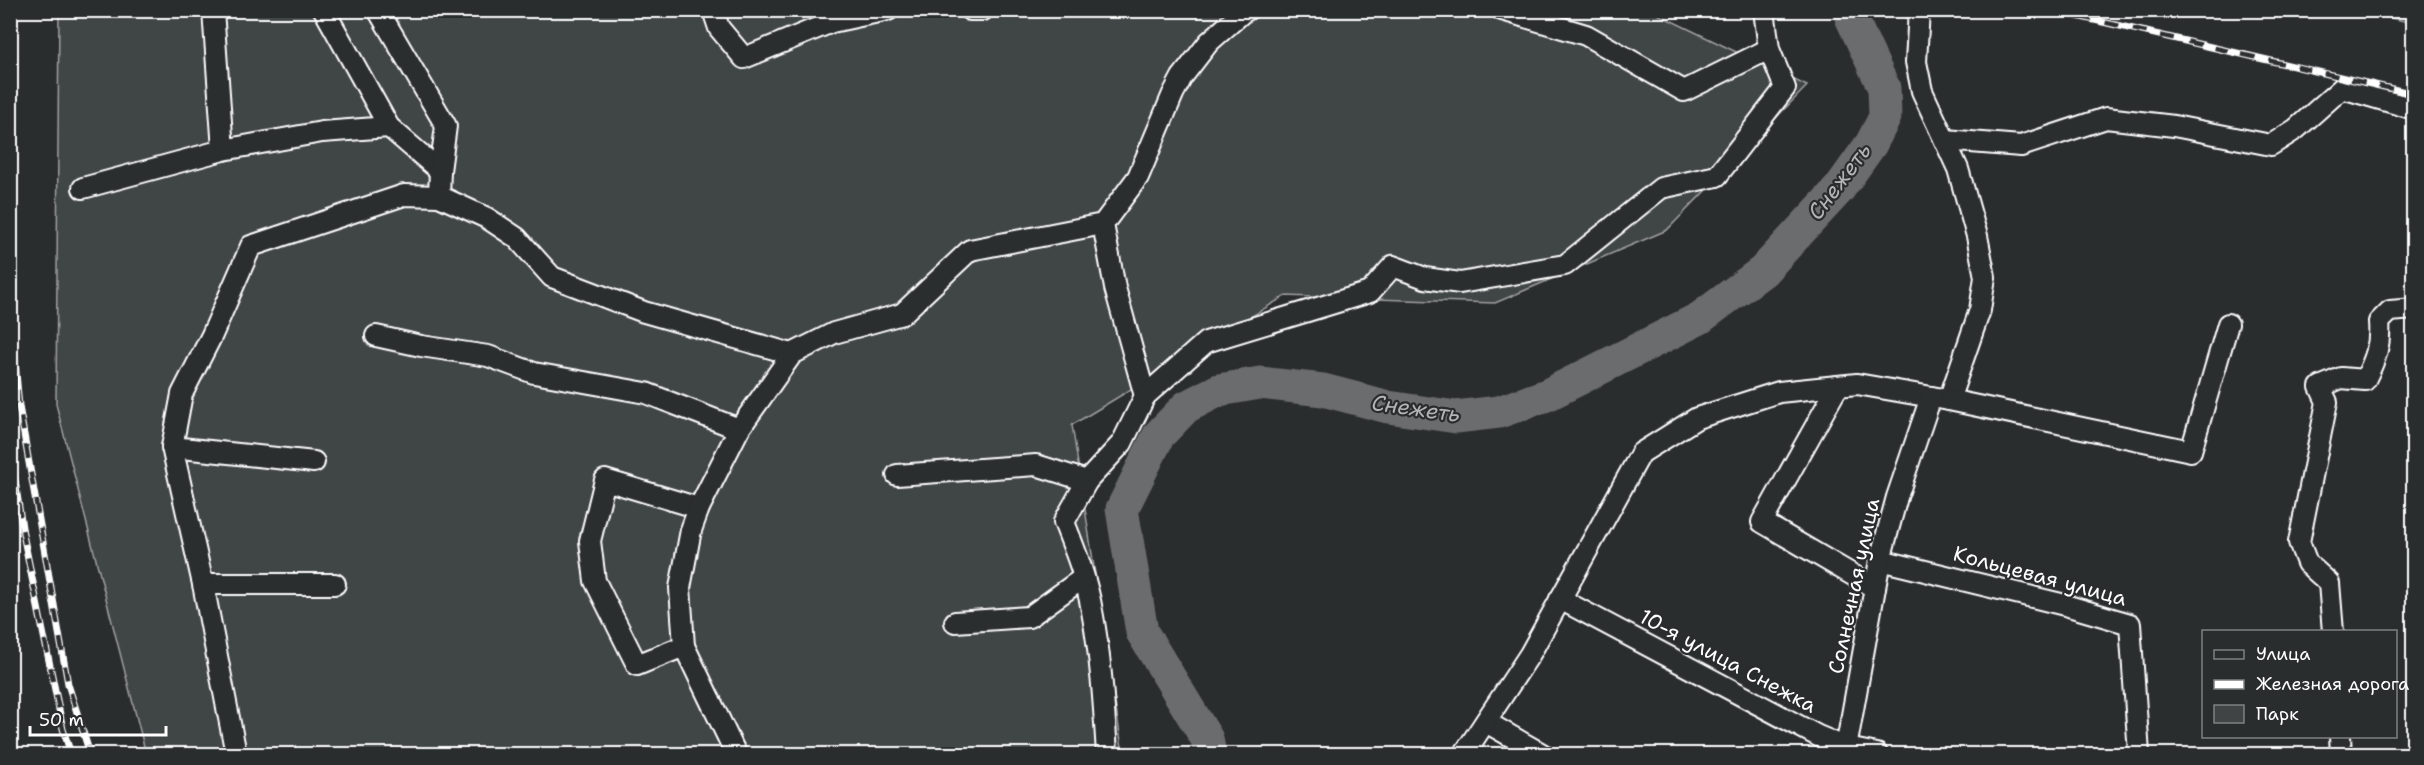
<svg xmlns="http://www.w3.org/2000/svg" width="2424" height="765" viewBox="0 0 2424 765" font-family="'Shantell Sans',sans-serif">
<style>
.green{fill:#414445;stroke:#a0a2a2;stroke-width:1.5}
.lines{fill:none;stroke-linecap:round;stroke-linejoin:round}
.river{stroke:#6a6c6d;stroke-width:33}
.minor-casing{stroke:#fff;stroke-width:24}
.minor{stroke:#2a2d2e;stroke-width:20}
.rail-casing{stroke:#fff;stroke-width:7}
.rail{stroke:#2a2d2e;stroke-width:4.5;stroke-dasharray:14;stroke-linecap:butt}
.labels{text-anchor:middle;stroke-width:4.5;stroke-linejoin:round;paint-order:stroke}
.street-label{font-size:21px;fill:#fff;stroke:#2a2d2e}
.water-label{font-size:22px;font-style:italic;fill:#b4b6b6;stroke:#2a2d2e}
</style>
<rect width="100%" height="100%" fill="#2a2d2e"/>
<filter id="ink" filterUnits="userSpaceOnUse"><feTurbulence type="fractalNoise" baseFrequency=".0167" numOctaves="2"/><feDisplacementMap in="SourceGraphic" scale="12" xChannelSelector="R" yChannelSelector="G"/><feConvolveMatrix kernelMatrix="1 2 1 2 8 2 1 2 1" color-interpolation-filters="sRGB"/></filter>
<g filter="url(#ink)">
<g class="green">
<path d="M1649,10l158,76 -140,144 -172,73 -210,-7 -213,129 51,329h-977l-90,-350 3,-393z"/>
<path d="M2360,11h53v12z"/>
</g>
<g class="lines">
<path class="river" d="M1210,754l-3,-15 -65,-107 -20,-123 37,-74 27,-28 33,-17 41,-7 63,7 65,17 68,10 43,-5 48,-17 153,-77 63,-47 76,-82 32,-45 14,-27 -1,-29 -33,-71v-7"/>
<defs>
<g id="minor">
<path d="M213,10l10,140"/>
<path d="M324,10l65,117 51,44"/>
<path d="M378,10l68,116 -6,45 -1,25"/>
<path d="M713,10l6,18 25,30 88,-36 56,-12"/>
<path d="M970,10h13"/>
<path d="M1502,10l84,25 98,56 85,-42"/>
<path d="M1919,10l-3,52 6,29 36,78 19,67 8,41 -5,33 -31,90"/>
<path d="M1945,140l76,6 85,-28 68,8 97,19 25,-16 46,-41 72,21"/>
<path d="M83,188l140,-38 99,-18 67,-5"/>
<path d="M1103,224l12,64 30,108 -23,47 -35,38 -23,41c11,28 23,58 28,89 9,47 12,95 15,143"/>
<path d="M376,336l45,10 67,10 46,17 112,20 93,36"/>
<path d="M1838,386l-76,136 113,66"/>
<path d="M1145,396l61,-54 164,-50 23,-26 32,12 35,5 105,-18 96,-77 56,-12 68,-88 -16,-39 -5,-39"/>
<path d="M172,447l142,15"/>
<path d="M897,475l139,-10 51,16"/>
<path d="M1880,560l185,45 65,19 9,130"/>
<path d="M203,584h132"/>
<path d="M1560,599l258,137 29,12 30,6"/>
<path d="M955,622l74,-5 54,-39"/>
<path d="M2333,632l-4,-49 -22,-20 -8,-21 28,-140 -7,-15 21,-9 24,2c10,-20 16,-35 14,-58l11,-11 24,-2"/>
<path d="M684,646l-47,19 -42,-84 -5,-40 15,-61 94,28"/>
<path d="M1486,722l56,32"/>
<path d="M2340,736l1,18"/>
<path d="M236,754l-33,-170 -31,-137 10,-53 30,-59 39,-89 153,-51 35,1 48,22 30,20 35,39 92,35 148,42"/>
<path d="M736,754l-52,-108 -4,-58 11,-58 8,-22 40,-79 53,-75 42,-21 68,-19 68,-64 133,-26 35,-47 35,-83 9,-17 27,-35 34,-30 4,-2"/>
<path d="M1464,754l66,-100 111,-201 56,-35 82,-26 78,-8 92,16 242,51 37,-127"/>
<path d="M1845,754l35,-194 17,-63 34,-100"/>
</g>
</defs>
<use href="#minor" class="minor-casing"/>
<use href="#minor" class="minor"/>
<defs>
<g id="rail">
<path d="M2051,10l363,84"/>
<path d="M10,306l9,100 49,278 22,70"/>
<path d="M10,447l13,87 40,195 8,25"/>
</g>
</defs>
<use href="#rail" class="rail-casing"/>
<use href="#rail" class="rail"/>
</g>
</g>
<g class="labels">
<g class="street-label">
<text transform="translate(2040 576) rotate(15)" y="7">Кольцевая улица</text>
<text transform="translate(1854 586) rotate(-78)" y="7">Солнечная улица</text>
<text transform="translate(1728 661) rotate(28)" y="7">10-я улица Снежка</text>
</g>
<g class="water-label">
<text transform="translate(1839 181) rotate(-53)" y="8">Снежеть</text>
<text transform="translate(1416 408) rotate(8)" y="8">Снежеть</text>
</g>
</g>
<rect width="2424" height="765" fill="none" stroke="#2a2d2e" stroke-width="36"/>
<rect x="18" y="18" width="2388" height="729" fill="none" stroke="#fff" stroke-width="2" filter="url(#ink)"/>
<rect x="2202" y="630" width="195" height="108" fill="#2a2d2e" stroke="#7f8182" stroke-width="1.5"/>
<rect x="2214" y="650" width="30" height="9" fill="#2a2d2e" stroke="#7f8182" stroke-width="1.5"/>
<text x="2256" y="660" font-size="18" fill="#ffffff">Улица</text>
<rect x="2214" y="680" width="30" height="9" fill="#ffffff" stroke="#7f8182" stroke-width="1.5"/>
<text x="2256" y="690" font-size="18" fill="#ffffff">Железная дорога</text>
<rect x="2214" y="705" width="30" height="18" fill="#414445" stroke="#7f8182" stroke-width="1.5"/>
<text x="2256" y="720" font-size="18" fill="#ffffff">Парк</text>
<path d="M30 726v9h136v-9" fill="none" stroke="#ffffff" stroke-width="3"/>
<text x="39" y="726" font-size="18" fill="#ffffff" stroke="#2a2d2e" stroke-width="4.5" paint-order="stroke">50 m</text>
</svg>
